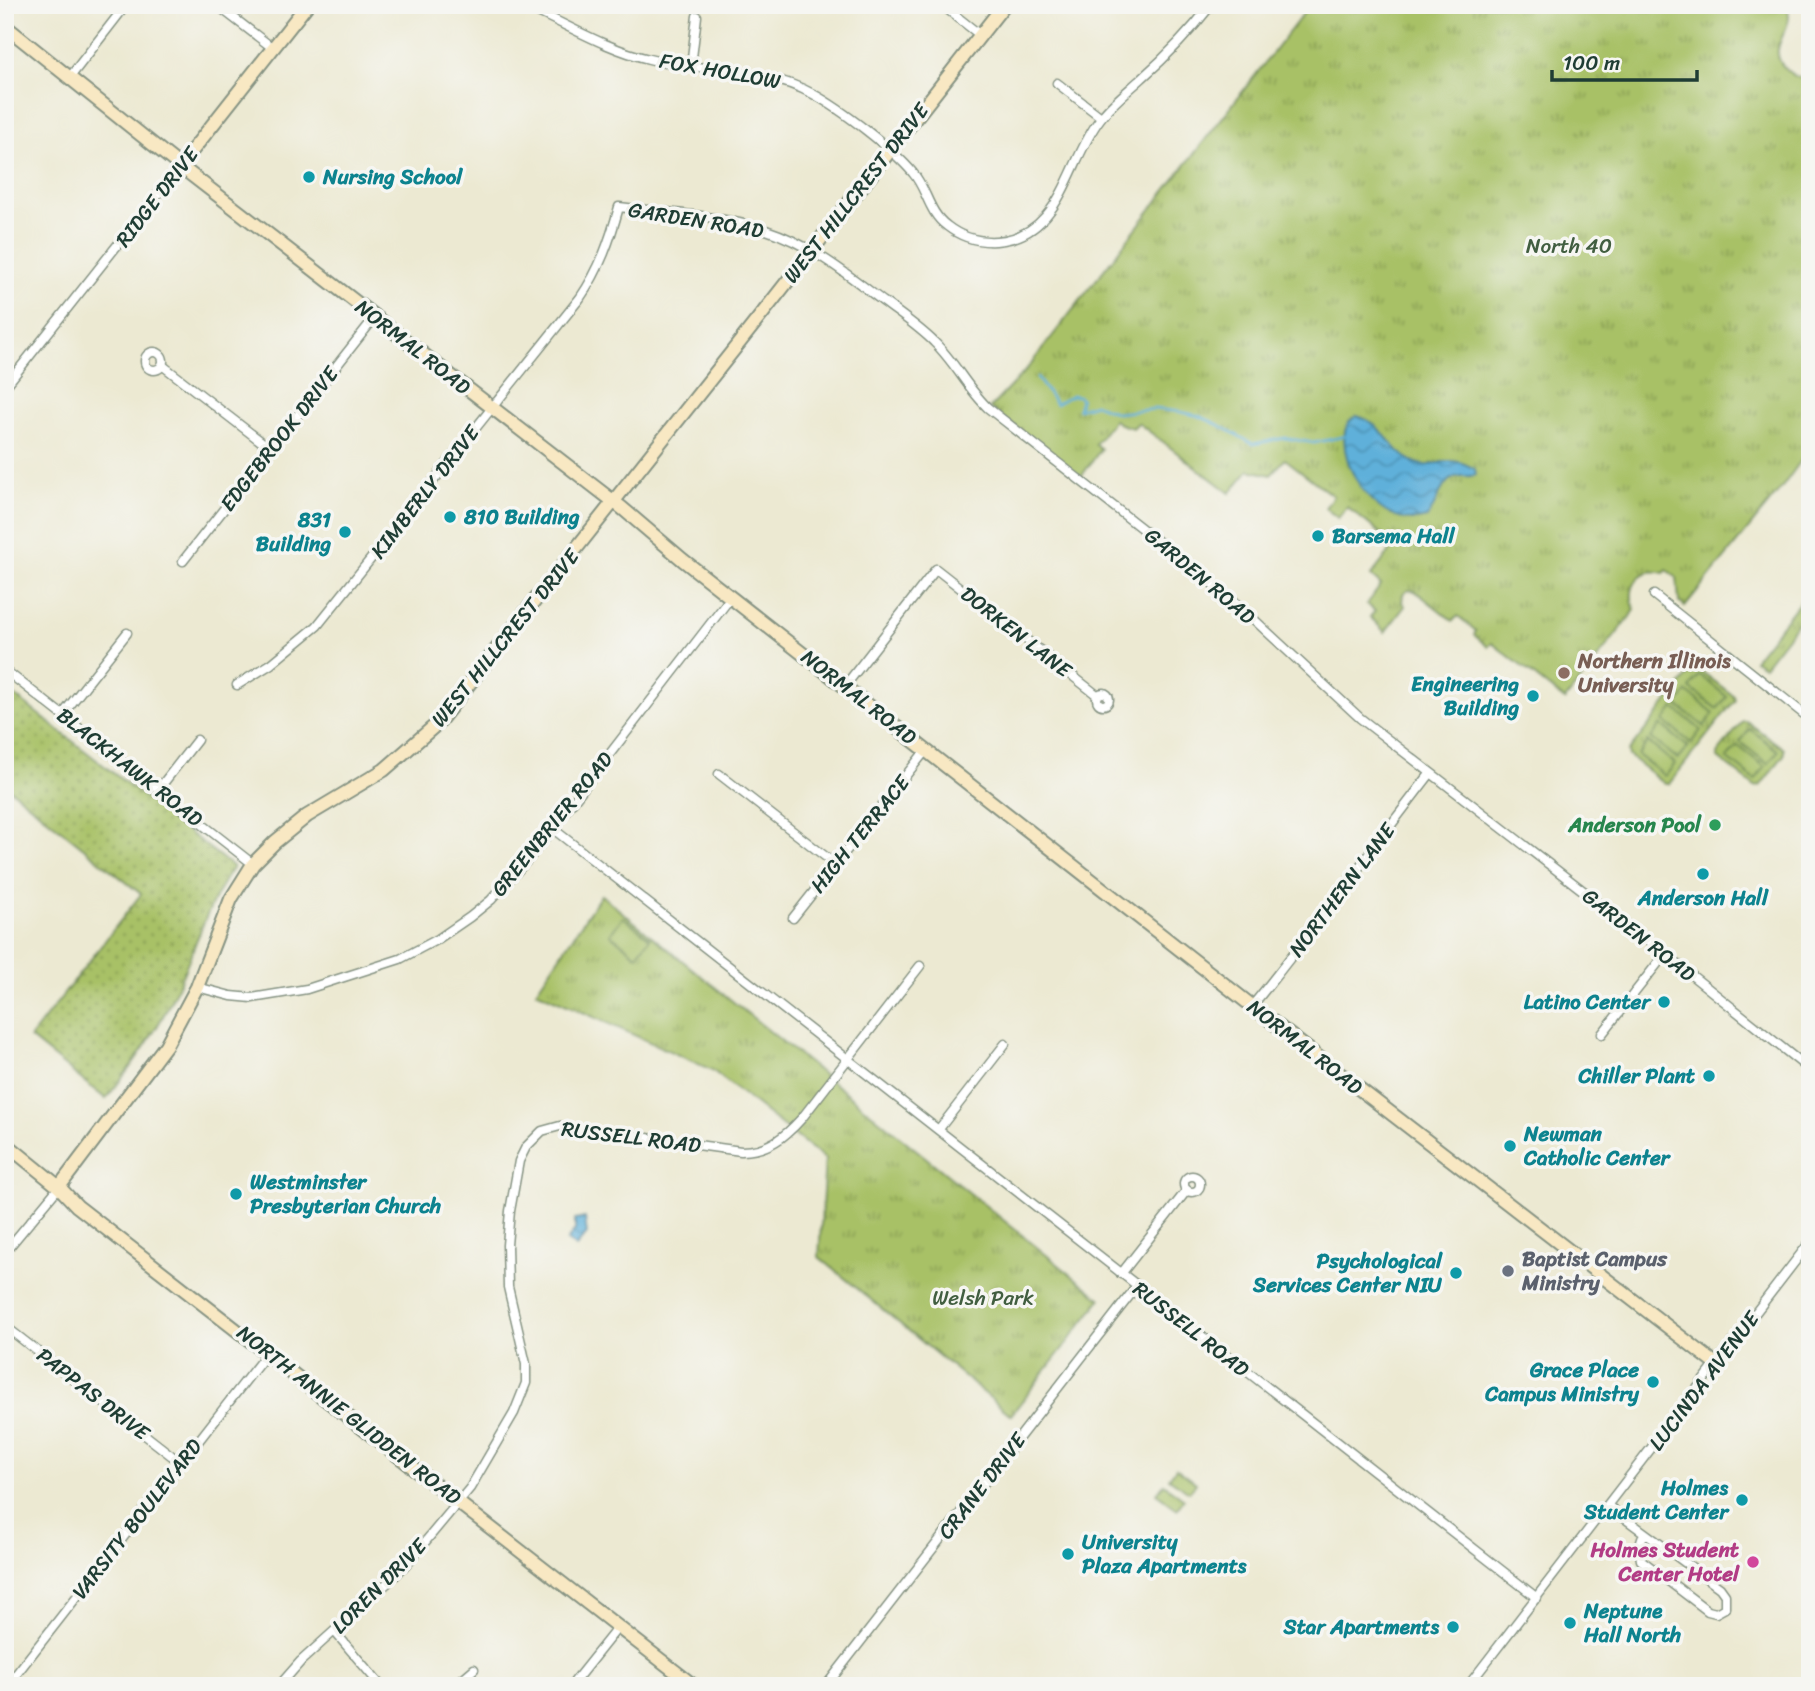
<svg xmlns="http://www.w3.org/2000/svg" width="1815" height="1691" viewBox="0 0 1815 1691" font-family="Sriracha,sans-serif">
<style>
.grass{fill:url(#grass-dots);stroke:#647f4d;stroke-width:2}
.park{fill:url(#park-tufts);stroke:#647f4d;stroke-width:2}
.pitch{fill:#a8c166;stroke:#647f4d;stroke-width:2}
.water{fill:url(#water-waves);stroke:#3e7687;stroke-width:2}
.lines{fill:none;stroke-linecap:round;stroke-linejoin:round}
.stream{stroke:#5eb0da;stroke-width:2.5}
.street-casing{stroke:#869383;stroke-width:11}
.secondary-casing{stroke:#869383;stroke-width:16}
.street{stroke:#fff;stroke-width:8}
.secondary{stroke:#f8e8c3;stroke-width:12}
.culture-dot{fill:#0f9aa8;stroke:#f6f6f2;stroke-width:2.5}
.education-dot{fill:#8d6e63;stroke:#f6f6f2;stroke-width:2.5}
.leisure-dot{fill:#2e9e5b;stroke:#f6f6f2;stroke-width:2.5}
.worship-dot{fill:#6b7280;stroke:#f6f6f2;stroke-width:2.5}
.hotel-dot{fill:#d1479c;stroke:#f6f6f2;stroke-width:2.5}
.labels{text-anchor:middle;stroke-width:7;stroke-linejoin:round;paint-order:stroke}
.street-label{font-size:21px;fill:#1f3d34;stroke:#f6f6f2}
.culture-label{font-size:21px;font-weight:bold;fill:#0d838f;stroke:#f6f6f2;text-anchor:end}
.park-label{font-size:21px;fill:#415e40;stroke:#f6f6f2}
.education-label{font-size:21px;font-weight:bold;fill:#785e54;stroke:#f6f6f2;text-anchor:start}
.leisure-label{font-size:21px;font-weight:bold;fill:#27864d;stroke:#f6f6f2;text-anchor:end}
.worship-label{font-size:21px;font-weight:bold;fill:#5b616d;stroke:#f6f6f2;text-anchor:start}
.hotel-label{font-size:21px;font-weight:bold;fill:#b23c85;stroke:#f6f6f2;text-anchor:end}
</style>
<defs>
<pattern id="grass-dots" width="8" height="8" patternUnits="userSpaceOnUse" patternTransform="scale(1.75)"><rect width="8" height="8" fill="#a8c166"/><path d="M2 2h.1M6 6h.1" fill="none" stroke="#889e55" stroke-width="1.8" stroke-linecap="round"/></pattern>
<pattern id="park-tufts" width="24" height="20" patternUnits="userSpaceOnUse" patternTransform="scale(1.75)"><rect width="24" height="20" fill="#a8c166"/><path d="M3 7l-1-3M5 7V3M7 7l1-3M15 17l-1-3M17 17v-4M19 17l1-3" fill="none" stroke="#889e55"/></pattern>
<pattern id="water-waves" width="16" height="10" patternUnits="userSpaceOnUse" patternTransform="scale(1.75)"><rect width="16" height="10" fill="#5eb0da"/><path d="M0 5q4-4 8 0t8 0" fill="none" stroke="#4d90b2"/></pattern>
</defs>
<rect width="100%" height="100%" fill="#f6f6f2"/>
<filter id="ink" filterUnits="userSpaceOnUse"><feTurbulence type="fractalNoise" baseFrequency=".0143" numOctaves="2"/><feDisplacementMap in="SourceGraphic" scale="14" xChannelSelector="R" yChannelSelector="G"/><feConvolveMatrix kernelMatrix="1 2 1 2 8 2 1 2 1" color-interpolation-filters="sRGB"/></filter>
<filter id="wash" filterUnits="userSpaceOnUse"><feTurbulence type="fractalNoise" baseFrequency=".00686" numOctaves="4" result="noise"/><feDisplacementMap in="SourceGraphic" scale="28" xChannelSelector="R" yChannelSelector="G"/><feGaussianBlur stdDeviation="1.57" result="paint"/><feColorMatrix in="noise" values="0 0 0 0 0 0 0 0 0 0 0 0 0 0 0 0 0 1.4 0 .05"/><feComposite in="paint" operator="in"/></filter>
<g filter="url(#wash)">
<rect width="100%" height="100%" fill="#ece9d2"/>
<path class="grass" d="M5,688l228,179c-28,41 -40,88 -61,132 -18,37 -41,68 -66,100l-76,-61 111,-144 -136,-109z"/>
<g class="park">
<path d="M1310,5h476c14,24 -27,42 3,67 7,6 12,6 21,3v373l-30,42 -95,117 -6,-5 -2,-24 -10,-8 -3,3c-25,-8 -39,16 -29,37l-70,90 -73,-57 -4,4 -14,-12 2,-4 -18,-15 -5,5 -38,-30 -7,-1 -5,4 -1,8 3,4 -20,26 -15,-15 5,-6 -8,-7 14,-19 -10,-9 24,-31 -48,-38 -9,11 -13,-10 8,-12 -48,-37 -14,16 -22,-5 -19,23 -92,-70 -5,5 -13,-4 -6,-4 -19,24 6,5 -21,29 -90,-70 36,-38z"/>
<path d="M1810,589v18l-46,59 -10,-6z"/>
<path d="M1694,668h3l37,28 1,4 -66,84h-4l-36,-28 -1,-4z"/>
<path d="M1743,721h3l38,28v6l-24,31 -5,1 -37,-29 -1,-4z"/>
<path d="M601,895l500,404 -90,116 -192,-158 6,-98 -113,-89 -176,-79z"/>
</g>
<g class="pitch">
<path d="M1700,675l27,22 -10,12 -27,-21z"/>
<path d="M1687,692l27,21 -10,13 -27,-21z"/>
<path d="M1674,708l27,22 -10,13 -27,-22z"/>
<path d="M1661,725l27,22 -10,12 -27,-21z"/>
<path d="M1750,729l28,22 -10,13 -28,-22z"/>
<path d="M1648,742l27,22 -10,12 -27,-21z"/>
<path d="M1738,746l27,21 -10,13 -28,-22z"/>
<path d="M623,917l27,21 -13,17 -27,-21z"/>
<path d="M1176,1468l20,15 -7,9 -20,-14z"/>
<path d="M1164,1484l20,15 -7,10 -20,-16z"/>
</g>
<g class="water">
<path d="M1357,416c25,6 33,34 55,45 18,9 21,1 37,0 9,-1 19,4 26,8l1,6c-8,3 -16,-1 -23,3 -11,4 -18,29 -26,40 -60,18 -106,-87 -70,-102z"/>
<path d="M585,1218l2,16 -11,13 -9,-6 8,-11v-10z"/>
</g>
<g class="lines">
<path class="stream" d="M1037,378l19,26 16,-9 6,1 3,3 -3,10 17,-5 22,9 38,-4 26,3 18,4 20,9 34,19 32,-6 29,5 32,-7"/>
</g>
</g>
<g filter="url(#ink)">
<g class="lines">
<defs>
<g id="street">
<path d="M217,5l57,44"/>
<path d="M522,5c41,17 83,44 127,54 54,13 115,8 164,35 28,15 80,55 100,79 14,16 15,39 34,53 14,11 32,16 49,15 66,-4 71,-79 104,-122 11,-15 28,-28 42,-41 25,-22 48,-46 69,-73"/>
<path d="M942,5l38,30"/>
<path d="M691,66l6,-50"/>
<path d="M70,77l56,-72"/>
<path d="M1057,83l44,34"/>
<circle cx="154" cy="361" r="9"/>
<path d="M162,365l109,84"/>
<path d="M5,387l175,-221"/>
<path d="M183,561l192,-244"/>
<path d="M1654,595l156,124"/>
<path d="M5,670l248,194"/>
<path d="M237,685l34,-21 46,-38 263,-328c20,-29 30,-58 39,-91 49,6 100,8 147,23 44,14 82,45 118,72 17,13 35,25 50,40 21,20 33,46 54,66l245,192 127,118 305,236 145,116"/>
<path d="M845,686l91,-117 161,126"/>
<circle cx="1103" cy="699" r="6"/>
<path d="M63,714l64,-81"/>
<path d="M719,774l116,90"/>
<path d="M158,790l39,-50"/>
<path d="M552,828l985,770"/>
<path d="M793,918l133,-168"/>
<path d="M197,987l34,9 21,2 55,-9 93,-30 38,-20 32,-22 21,-17 40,-44 200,-259"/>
<path d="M1252,1006c62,-76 118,-155 178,-232"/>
<path d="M1602,1034l63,-80"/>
<path d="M939,1129l66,-85"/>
<circle cx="1192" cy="1184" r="8"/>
<path d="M5,1252l54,-65"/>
<path d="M1121,1274l66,-84"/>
<path d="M5,1326l176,137"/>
<path d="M1608,1506l112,82 5,7v13l-9,5 -8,-2 -67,-51 -2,-12 5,-15"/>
<path d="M335,1632l46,54"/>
<path d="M7,1686l261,-334"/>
<path d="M279,1686l22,-25 92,-83 17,-18 60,-72 44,-75 12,-30v-19l-18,-77 -1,-42 3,-34 9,-50 7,-14 16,-16 18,-5 181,25c27,0 44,-14 61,-33l118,-152"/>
<path d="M454,1686l20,-17"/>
<path d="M571,1686l48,-60"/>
<path d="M826,1686l311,-400"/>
<path d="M1468,1686l342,-444"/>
</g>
<g id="secondary">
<path d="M5,26l175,140 442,342 61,52 569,446 464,358"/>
<path d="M180,166l127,-161"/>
<path d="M5,1143l54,44 18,19 617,480"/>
<path d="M59,1187l107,-142 31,-58 34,-88 22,-35 22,-22 32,-26 77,-46 54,-47 324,-409 242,-309"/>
</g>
</defs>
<use href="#street" class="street-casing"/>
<use href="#secondary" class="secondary-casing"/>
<use href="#street" class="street"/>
<use href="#secondary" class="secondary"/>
</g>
</g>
<g class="culture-dot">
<circle cx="309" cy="177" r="7"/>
<circle cx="450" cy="517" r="7"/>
<circle cx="345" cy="532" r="7"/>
<circle cx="1318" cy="536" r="7"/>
<circle cx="1533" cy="696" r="7"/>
<circle cx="1703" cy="874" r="7"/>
<circle cx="1664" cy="1002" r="7"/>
<circle cx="1709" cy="1076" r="7"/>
<circle cx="1510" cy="1146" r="7"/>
<circle cx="236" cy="1194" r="7"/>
<circle cx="1456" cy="1273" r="7"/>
<circle cx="1653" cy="1382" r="7"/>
<circle cx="1742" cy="1500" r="7"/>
<circle cx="1068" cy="1554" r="7"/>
<circle cx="1570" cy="1623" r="7"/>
<circle cx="1453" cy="1627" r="7"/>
</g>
<circle class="education-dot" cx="1564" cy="673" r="7"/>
<circle class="leisure-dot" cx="1715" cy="825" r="7"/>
<circle class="worship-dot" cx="1508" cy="1271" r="7"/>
<circle class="hotel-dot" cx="1753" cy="1562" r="7"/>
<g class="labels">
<g class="street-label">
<text transform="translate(720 71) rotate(10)" y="7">FOX HOLLOW</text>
<text transform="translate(856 193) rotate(-52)" y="7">WEST HILLCREST DRIVE</text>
<text transform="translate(157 197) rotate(-52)" y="7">RIDGE DRIVE</text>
<text transform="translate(696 220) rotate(9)" y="7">GARDEN ROAD</text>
<text transform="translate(413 347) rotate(38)" y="7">NORMAL ROAD</text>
<text transform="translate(279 439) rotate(-52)" y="7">EDGEBROOK DRIVE</text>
<text transform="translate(425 492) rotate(-52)" y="7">KIMBERLY DRIVE</text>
<text transform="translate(1200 576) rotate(40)" y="7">GARDEN ROAD</text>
<text transform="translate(1016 632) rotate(38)" y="7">DORKEN LANE</text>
<text transform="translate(505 638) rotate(-51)" y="7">WEST HILLCREST DRIVE</text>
<text transform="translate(859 697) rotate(38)" y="7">NORMAL ROAD</text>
<text transform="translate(130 767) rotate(38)" y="7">BLACKHAWK ROAD</text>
<text transform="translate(552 824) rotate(-51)" y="7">GREENBRIER ROAD</text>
<text transform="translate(860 834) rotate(-51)" y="7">HIGH TERRACE</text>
<text transform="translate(1342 890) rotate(-53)" y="7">NORTHERN LANE</text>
<text transform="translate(1639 935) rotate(38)" y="7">GARDEN ROAD</text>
<text transform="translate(1305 1047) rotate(38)" y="7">NORMAL ROAD</text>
<text transform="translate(631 1137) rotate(7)" y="7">RUSSELL ROAD</text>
<text transform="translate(1191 1329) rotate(38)" y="7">RUSSELL ROAD</text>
<text transform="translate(1704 1381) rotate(-53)" y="7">LUCINDA AVENUE</text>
<text transform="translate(93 1394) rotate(38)" y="7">PAPPAS DRIVE</text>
<text transform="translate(349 1415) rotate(38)" y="7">NORTH ANNIE GLIDDEN ROAD</text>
<text transform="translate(982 1486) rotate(-52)" y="7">CRANE DRIVE</text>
<text transform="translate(137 1519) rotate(-52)" y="7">VARSITY BOULEVARD</text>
<text transform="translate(379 1586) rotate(-45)" y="7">LOREN DRIVE</text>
</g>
<g class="culture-label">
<text x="323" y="184" text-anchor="start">Nursing School</text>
<text x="464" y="524" text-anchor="start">810 Building</text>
<text x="331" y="527">831<tspan x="331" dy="24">Building</tspan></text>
<text x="1332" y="543" text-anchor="start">Barsema Hall</text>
<text x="1519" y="691">Engineering<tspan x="1519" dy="24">Building</tspan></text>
<text x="1703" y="905" text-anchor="middle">Anderson Hall</text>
<text x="1650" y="1009">Latino Center</text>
<text x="1695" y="1083">Chiller Plant</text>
<text x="1524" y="1141" text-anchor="start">Newman<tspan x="1524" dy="24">Catholic Center</tspan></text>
<text x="250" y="1189" text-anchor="start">Westminster<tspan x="250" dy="24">Presbyterian Church</tspan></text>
<text x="1442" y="1268">Psychological<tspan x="1442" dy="24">Services Center NIU</tspan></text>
<text x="1639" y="1377">Grace Place<tspan x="1639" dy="24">Campus Ministry</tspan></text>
<text x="1728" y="1495">Holmes<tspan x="1728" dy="24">Student Center</tspan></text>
<text x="1082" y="1549" text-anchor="start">University<tspan x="1082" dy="24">Plaza Apartments</tspan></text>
<text x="1584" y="1618" text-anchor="start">Neptune<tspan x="1584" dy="24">Hall North</tspan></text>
<text x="1439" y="1634">Star Apartments</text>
</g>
<g class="park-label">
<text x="1569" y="253">North 40</text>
<text x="983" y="1305">Welsh Park</text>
</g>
<g class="education-label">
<text x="1578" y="668">Northern Illinois<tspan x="1578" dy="24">University</tspan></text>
</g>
<g class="leisure-label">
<text x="1701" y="832">Anderson Pool</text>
</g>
<g class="worship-label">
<text x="1522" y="1266">Baptist Campus<tspan x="1522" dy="24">Ministry</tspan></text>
</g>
<g class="hotel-label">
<text x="1739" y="1557">Holmes Student<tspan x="1739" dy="24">Center Hotel</tspan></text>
</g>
</g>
<rect width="1815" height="1691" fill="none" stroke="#f6f6f2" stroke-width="28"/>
<path d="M1552 70v10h145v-10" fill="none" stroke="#1f3d34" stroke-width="3.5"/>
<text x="1563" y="70" font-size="21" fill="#1f3d34" stroke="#f6f6f2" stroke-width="5" paint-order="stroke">100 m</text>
</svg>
